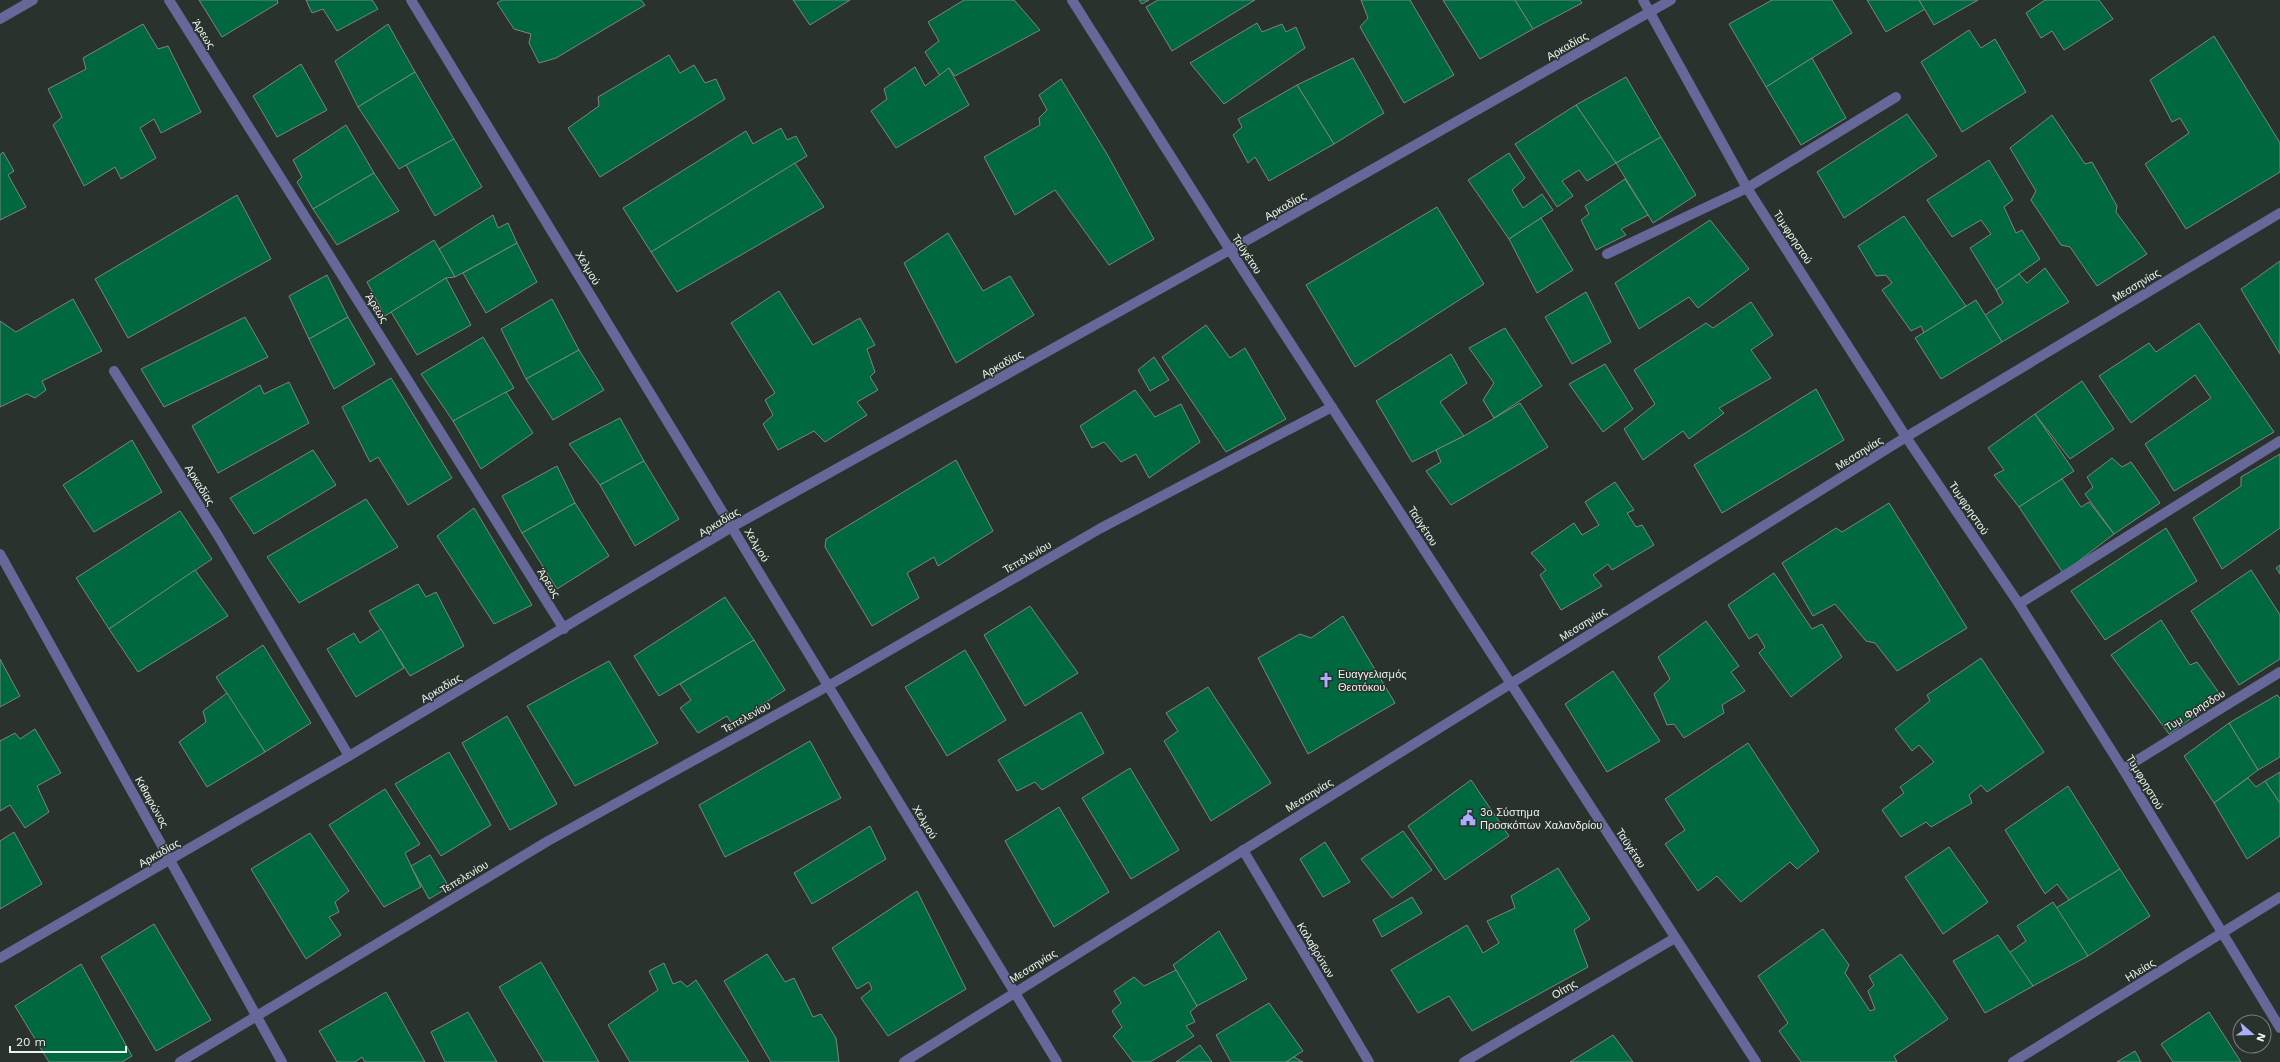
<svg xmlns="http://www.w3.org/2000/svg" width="2280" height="1062" viewBox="0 0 2280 1062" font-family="'Work Sans',sans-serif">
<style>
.building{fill:#00683e;stroke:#7c8680}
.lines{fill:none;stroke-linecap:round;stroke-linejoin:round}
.service{stroke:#656898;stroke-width:10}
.minor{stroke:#656898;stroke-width:10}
.tertiary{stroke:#656898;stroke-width:10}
.labels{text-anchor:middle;stroke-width:3;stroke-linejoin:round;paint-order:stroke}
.street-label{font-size:11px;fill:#edf3ef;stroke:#2a322d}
.poi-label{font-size:11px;fill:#edf3ef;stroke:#2a322d;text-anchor:start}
</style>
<rect width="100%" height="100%" fill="#2a322d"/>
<g class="building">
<path d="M199,0h78l1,3 -56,34z"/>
<path d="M306,0h66l6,9 -41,22 -14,-22 -11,4z"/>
<path d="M502,0h139l4,5 -89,53 -17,5 -10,-20 2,-9 -17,-5 -17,-26z"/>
<path d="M793,0h57l-40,25z"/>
<path d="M964,0h50l26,30 -85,46 -6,-8 -9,8 -15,-24 14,-11 -11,-19z"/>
<path d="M1139,0h10l-7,4z"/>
<path d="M1158,0h97l-83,51 -26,-44z"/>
<path d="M1361,0h49l44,75 -50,28 -44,-76 8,-9z"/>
<path d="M1443,0h72l18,29 -53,30z"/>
<path d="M1515,0h65l2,3 -49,26z"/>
<path d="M1772,0h60l20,33 -86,54 -37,-63z"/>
<path d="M1867,0h52l6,9 -39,23z"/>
<path d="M1919,0h59l-44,25z"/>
<path d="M2045,0h54l14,19 -49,31 -12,-19 -11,7 -15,-25z"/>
<path d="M1257,23l5,9 20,-8 4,8 10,-5 9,21 -81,56 -34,-41z"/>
<path d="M143,24l15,25 10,-3 33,66 -40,21 -7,-14 -14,9 16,30 -35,21 -6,-12 -31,19 -31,-61 9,-8 -14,-28 38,-20 -3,-11z"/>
<path d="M388,24l27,48 -57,35 -23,-46z"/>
<path d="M1969,30l12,18 14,-9 31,53 -64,40 -41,-70z"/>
<path d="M2214,36l66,107v29l-94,57 -41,-65 44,-31 -9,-15 -8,4 -22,-42z"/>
<path d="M669,55l11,18 14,-8 11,18 11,-4 9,20 -125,78 -32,-49 31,-22 -1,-9z"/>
<path d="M1353,58l31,55 -50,31 -37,-59z"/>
<path d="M1812,58l34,60 -45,27 -35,-58z"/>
<path d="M301,64l26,46 -50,27 -24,-41z"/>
<path d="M915,67l10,19 24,-18 20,37 -73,43 -25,-37 16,-12 -3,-10z"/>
<path d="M415,72l39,67 -55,30 -41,-62z"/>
<path d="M1626,77l35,60 -45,26 -40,-58z"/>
<path d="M1061,79l46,75 47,85 -45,26 -54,-75 -40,25 -31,-58 56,-32 -1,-7 8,-8 -8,-15z"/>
<path d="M1297,85l37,59 -65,37 -14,-24 -7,6 -15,-28 9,-8 -4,-8z"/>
<path d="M1576,105l40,58 -29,18 -8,-11 -17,11 11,15 -16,11 -42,-63z"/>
<path d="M1907,114l30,42 -93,62 -27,-46z"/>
<path d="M2052,115l33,49 7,-2 25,44 -1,6 31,42 -50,32 -27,-39 -9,-2 -30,-45 5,-9 -26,-43z"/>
<path d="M346,125l28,48 -61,36 -16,-27 5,-5 -9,-17z"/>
<path d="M781,128l6,12 9,-4 11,20 -156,96 -28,-44 123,-77 7,13z"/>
<path d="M1661,137l35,58 -43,28 -37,-60z"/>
<path d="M454,139l28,48 -47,29 -29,-51z"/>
<path d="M3,152l11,19 -6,4 18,32 -26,13v-65z"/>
<path d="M1509,153l16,25 -13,12 11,18 19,-14 11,16 -44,29 -41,-59z"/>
<path d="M1989,160l24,40 -9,7 12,26 6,-3 18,29 -44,31 -26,-42 21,-14 -10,-14 -29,17 -25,-37z"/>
<path d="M795,163l29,44 -147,85 -26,-40z"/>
<path d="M374,173l25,38 -62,34 -24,-36z"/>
<path d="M1625,179l23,36 -27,14 5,6 -30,15 -15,-30 8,-6 -4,-8z"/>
<path d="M237,195l34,64 -143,79 -33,-59z"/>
<path d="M1437,207l47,77 -129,83 -49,-82z"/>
<path d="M493,215l5,13 10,-5 9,20 -62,34 -16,-28z"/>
<path d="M1904,216l62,90 -42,27 -3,-7 -10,5 -29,-41 10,-7 -6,-8 -10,1 -18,-30z"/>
<path d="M1541,218l32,52 -36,23 -28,-54z"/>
<path d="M1710,220l39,49 -51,39 -9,-11 -50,32 -24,-46z"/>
<path d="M948,233l35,58 27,-15 24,39 -78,48 -52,-100z"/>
<path d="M434,240l21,37 -9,1 -61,38 -18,-34z"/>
<path d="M517,243l20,39 -51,31 -23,-40z"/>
<path d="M2280,261v93l-39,-65z"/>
<path d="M2045,268l24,34 -67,40 -17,-27 18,-12 -7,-13 23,-16 8,9z"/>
<path d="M327,275l21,42 -39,22 -20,-43z"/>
<path d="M446,278l25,47 -54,30 -26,-43z"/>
<path d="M779,291l34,54 47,-27 15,27 -8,4 8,23 -5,5 8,13 -21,12 10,13 -42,27 -11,-11 -36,19 -15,-26 10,-9 -8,-15 10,-7 -44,-70z"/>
<path d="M1586,292l25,50 -39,22 -27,-47z"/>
<path d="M73,299l29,52 -60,30 4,9 -11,8 -8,-4 -27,13v-86l16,11z"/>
<path d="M552,299l27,51 -53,29 -25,-50z"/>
<path d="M1976,300l26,42 -61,37 -26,-41z"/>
<path d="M1751,302l22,33 -22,15 20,28 -52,30 5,5 -35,26 -6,-8 -40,29 -19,-31 31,-25 -21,-34 72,-47 7,5z"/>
<path d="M245,317l23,40 -104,50 -23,-38z"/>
<path d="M348,317l27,47 -41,25 -25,-50z"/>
<path d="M2199,323l75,109 -100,59 -29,-47 66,-46 -16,-23 -64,48 -32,-47 50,-33 7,9z"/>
<path d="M1206,325l24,33 15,-10 41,71 -60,33 -64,-95z"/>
<path d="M1505,328l37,58 -48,32 -11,-18 11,-17 -25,-35z"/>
<path d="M483,337l31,51 -61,33 -32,-47z"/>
<path d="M579,350l25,40 -51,30 -27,-41z"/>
<path d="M1451,354l16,29 -27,19 24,34 -52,26 -36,-61z"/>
<path d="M1154,357l15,23 -19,11 -12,-21z"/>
<path d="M1605,364l28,45 -30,23 -34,-48z"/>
<path d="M391,378l61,100 -44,27 -30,-48 -8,5 -28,-55z"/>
<path d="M2082,381l32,48 -44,30 -35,-45z"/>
<path d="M289,382l20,41 -91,50 -26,-47 68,-41 4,9z"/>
<path d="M1816,389l28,51 -122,73 -28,-48z"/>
<path d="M1135,390l20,27 26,-13 19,38 -51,36 -13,-24 -15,8 -17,-20 -12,6 -12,-22z"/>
<path d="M506,392l27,41 -52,36 -28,-48z"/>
<path d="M1520,403l28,44 -97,58 -25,-34 15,-9 -5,-12 28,-14z"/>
<path d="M2035,414l39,57 -55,36 -25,-32 10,-5 -16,-22z"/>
<path d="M620,418l24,43 -44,24 -31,-41z"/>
<path d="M132,440l30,52 -68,40 -31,-47z"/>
<path d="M313,450l23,35 -82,49 -24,-36z"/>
<path d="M2280,454v74l-58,41 -29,-51 48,-32v-9z"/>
<path d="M2112,458l10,9 9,-5 29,41 -46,31 -29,-40 8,-7 -6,-10z"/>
<path d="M956,460l37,71 -55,35 -4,-9 -27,16 12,25 -47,28 -47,-79 1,-8z"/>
<path d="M644,461l35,58 -44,27 -35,-61z"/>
<path d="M557,466l18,37 -53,30 -20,-37z"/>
<path d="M2062,479l19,28 8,-5 25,32 -51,39 -44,-66z"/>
<path d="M1615,482l19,28 -7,3 9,14 6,-2 12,20 -42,25 -4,-6 -15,11 9,11 -41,24 -21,-35 6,-5 -15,-17 43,-30 8,12 17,-10 -14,-23z"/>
<path d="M366,499l32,48 -99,56 -32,-46z"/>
<path d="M575,503l34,53 -52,33 -35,-56z"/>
<path d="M1889,503l78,125 -70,43 -22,-28 -9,-2 -31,-37 -22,12 -31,-53 54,-35 6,4z"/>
<path d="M474,508l58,97 -38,19 -57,-88z"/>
<path d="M180,511l32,48 -103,70 -33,-51z"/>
<path d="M2166,528l31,53 -92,59 -34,-49z"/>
<path d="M2280,565v9l-4,-6z"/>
<path d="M195,570l33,46 -90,56 -29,-43z"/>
<path d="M2251,570l29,45v44l-41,26 -48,-74z"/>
<path d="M1774,573l38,56 10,-5 20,33 -51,40 -32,-44 6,-6 -8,-13 -8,5 -21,-34z"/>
<path d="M418,584l8,13 10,-5 28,54 -54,30 -41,-65z"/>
<path d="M725,597l29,43 -95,56 -25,-40z"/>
<path d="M1030,606l48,67 -53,33 -41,-71z"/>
<path d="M1343,616l52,87 -87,51 -50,-96 42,-24 11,4z"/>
<path d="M2161,620l29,45 7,-3 25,35 -53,37 -58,-79z"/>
<path d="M1706,621l33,45 -8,6 14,19 -23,14 2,8 -40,25 -10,-14 -7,1 -13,-31 16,-15 -12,-22z"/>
<path d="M381,629l23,39 -48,29 -29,-48 27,-16 6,10z"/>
<path d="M754,640l31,50 -53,34 -5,-8 -29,17 -18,-25 11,-8 -11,-16z"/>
<path d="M263,645l48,78 -46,29 -49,-75z"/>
<path d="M965,650l41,70 -59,36 -42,-69z"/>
<path d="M1981,658l63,94 -57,40 -6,-7 -12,10 3,8 -41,24 -5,-5 -25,15 -19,-27 22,-17 -4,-6 34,-25 -15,-17 -7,6 -17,-22 35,-28 -3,-6z"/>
<path d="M0,659l20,37 -20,11z"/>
<path d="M609,661l49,82 -83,43 -48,-80z"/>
<path d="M1613,671l47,70 -53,31 -42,-68z"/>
<path d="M1208,687l63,96 -60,38 -47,-80 14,-10 -12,-18z"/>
<path d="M227,693l38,59 -58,35 -28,-45 27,-20 -3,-11z"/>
<path d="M2277,695l3,3v59l-22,13 -29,-47z"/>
<path d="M1081,712l23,41 -62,37 -7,-8 -18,9 -19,-31z"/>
<path d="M507,716l50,88 -47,26 -48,-87z"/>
<path d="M2229,723l29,47 -44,33 -30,-47z"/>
<path d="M35,729l26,44 -24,13 12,26 -24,16 -15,-23 -10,6v-70l15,-8 5,6z"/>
<path d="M810,741l31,57 -116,59 -26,-52z"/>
<path d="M1748,743l71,108 -22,18 -7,-7 -49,40 -24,-26 -19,15 -33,-47 20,-14 -20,-31z"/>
<path d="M449,752l42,73 -50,31 -46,-72z"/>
<path d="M1130,768l49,82 -48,29 -49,-81z"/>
<path d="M2280,772v31l-15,-22z"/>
<path d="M2248,778l8,9 9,-6 15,22v33l-33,23 -33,-56z"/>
<path d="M1471,780l38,56 -64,44 -37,-54z"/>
<path d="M2068,786l52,83 -51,31 -12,-16 -12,10 -40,-64z"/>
<path d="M385,789l35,55 -15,9 16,34 -37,20 -55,-82z"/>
<path d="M1059,807l50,85 -55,35 -49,-86z"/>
<path d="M870,826l16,33 -74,45 -18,-31z"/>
<path d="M1403,831l29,39 -40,28 -31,-39z"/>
<path d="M14,832l28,52 -42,25v-68z"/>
<path d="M310,833l39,58 -14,11 4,10 -10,5 12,18 -35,24 -55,-90z"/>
<path d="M1325,842l25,40 -27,15 -23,-38z"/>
<path d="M1949,847l39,55 -45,32 -38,-57z"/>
<path d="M430,855l19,32 -20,12 -18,-33z"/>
<path d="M1558,868l32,51 -16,11 14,37 -116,64 -23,-35 -31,17 -27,-43 76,-45 16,28 16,-10 -12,-22 28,-13 -4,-12z"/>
<path d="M2120,869l30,47 -62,40 -32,-48z"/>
<path d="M917,891l49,98 -78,47 -27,-38 11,-9 -3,-7 -12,7 -25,-41z"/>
<path d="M1412,897l10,16 -40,24 -9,-17z"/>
<path d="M2053,902l35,54 -55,30 -24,-33 17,-12 -9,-15z"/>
<path d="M154,924l57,96 -55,31 -55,-94z"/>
<path d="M1823,929l26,36 -4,8 25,38 5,-2 -7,-18 6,-6 -5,-9 32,-22 47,65 -54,37 3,6h-96l-22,-31 9,-8 -30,-47z"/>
<path d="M1219,931l28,48 -50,27 -24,-41z"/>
<path d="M1998,935l35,51 -48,27 -32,-52z"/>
<path d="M767,954l18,28 9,-4 19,39 8,-3 15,24 3,24h-68l-47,-81z"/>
<path d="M541,962l58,100h-55l-45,-75z"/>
<path d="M664,963l9,21 8,-3 6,6 9,-7 53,82h-119l-22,-37 50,-35 -9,-19z"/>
<path d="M81,964l51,92 -10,6h-73l-34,-56z"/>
<path d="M1176,970l21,36 -7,6 5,10 -9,4 8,10 -44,26h-17l-20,-26 9,-9 -10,-16 9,-8 -7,-12 20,-14 10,9z"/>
<path d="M386,992l39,70h-60l-3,-5 -7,5h-18l-18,-31z"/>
<path d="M1269,1003l34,48 -17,11h-55l-15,-27z"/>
<path d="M468,1012l29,50h-52l-14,-30z"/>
<path d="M2209,1012l32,50h-68l-12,-18z"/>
<path d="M1613,1035l20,27h-63z"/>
<path d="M1200,1045l12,17h-36z"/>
<path d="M2135,1051l6,11h-24z"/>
<path d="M1294,1057l9,5h-17z"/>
</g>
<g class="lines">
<g class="service">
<path d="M180,1062l368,-221 280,-155 273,-158 231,-121"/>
<path d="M1464,1062l211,-124"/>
</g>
<g class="minor">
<path d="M169,0l395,629"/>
<path d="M411,0l646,1062"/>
<path d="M1072,0l158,250 526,812"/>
<path d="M1643,0l104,188 159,249 113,167 104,165 157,259"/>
<path d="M1607,254l140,-66 149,-91"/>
<path d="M114,371l103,163 132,222"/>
<path d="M0,554l282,508"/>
<path d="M2019,604l261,-163"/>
<path d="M2123,769l157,-97"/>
<path d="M1243,850l126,212"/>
<path d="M0,958l349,-202 383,-229 498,-277 441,-250"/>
<path d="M904,1062l1002,-625 374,-224"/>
<path d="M2013,1062l267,-165"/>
</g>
<path class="tertiary" d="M0,19l33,-19"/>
</g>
<defs>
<symbol id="church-bare" viewBox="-9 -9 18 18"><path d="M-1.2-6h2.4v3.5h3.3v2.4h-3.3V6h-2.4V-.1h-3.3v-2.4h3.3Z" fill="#abaffb" stroke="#2a322d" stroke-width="2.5" paint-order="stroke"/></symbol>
<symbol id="civic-bare" viewBox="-9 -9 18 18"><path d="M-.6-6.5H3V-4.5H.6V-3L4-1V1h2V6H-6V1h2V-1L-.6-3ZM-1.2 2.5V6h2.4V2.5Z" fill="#abaffb" stroke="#2a322d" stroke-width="2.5" paint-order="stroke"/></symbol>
</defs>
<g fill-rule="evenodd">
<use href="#church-bare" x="1315" y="669" width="22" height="22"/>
<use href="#civic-bare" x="1457" y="807" width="22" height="22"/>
</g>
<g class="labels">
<g class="street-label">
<text transform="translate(204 34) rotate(58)" y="4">Άρεως</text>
<text transform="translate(1567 46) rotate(-30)" y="4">Αρκαδίας</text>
<text transform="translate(1285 206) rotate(-30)" y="4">Αρκαδίας</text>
<text transform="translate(1793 237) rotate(57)" y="4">Τυμφρηστού</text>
<text transform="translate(1247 254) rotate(57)" y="4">Ταϋγέτου</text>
<text transform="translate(588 268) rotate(59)" y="4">Χελμού</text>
<text transform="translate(2136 285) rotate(-31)" y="4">Μεσσηνίας</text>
<text transform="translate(377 308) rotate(58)" y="4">Άρεως</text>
<text transform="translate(1002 364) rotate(-29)" y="4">Αρκαδίας</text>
<text transform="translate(1859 453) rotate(-32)" y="4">Μεσσηνίας</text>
<text transform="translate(200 485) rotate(58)" y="4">Αρκαδίας</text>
<text transform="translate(1969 508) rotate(56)" y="4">Τυμφρηστού</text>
<text transform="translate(719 522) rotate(-31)" y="4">Αρκαδίας</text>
<text transform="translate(1423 526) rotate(57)" y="4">Ταϋγέτου</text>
<text transform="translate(757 545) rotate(59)" y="4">Χελμού</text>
<text transform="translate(1027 557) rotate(-30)" y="4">Τεπελενίου</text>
<text transform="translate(549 583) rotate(58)" y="4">Άρεως</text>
<text transform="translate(1583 624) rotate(-32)" y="4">Μεσσηνίας</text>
<text transform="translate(441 688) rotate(-31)" y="4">Αρκαδίας</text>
<text transform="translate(2195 710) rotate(-32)" y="4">Τυμ Φρησδου</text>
<text transform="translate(746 717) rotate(-29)" y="4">Τεπελενίου</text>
<text transform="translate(2145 782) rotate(59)" y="4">Τυμφρηστού</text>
<text transform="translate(1309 795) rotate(-32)" y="4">Μεσσηνίας</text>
<text transform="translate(152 802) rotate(61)" y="4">Κιθαιρώνος</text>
<text transform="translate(925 822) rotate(59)" y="4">Χελμού</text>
<text transform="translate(1631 848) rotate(57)" y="4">Ταϋγέτου</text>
<text transform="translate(159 853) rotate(-30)" y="4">Αρκαδίας</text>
<text transform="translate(464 877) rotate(-31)" y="4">Τεπελενίου</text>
<text transform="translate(1316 950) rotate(59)" y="4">Καλαβρύτων</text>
<text transform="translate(1033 966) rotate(-32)" y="4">Μεσσηνίας</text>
<text transform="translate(2140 970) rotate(-32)" y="4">Ηλείας</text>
<text transform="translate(1564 989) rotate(-30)" y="4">Οίτης</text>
</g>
<g class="poi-label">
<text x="1338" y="678">Ευαγγελισμός<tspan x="1338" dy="13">Θεοτόκου</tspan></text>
<text x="1480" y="816">3ο Σύστημα<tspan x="1480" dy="13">Προσκόπων Χαλανδρίου</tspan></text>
</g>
</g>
<g transform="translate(2252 1034) rotate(110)"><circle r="19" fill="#2a322d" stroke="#787f7b"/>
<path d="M0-3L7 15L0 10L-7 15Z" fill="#abaffb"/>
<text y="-6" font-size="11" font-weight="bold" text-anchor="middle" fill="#edf3ef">N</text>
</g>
<path d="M10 1046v6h116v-6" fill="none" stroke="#edf3ef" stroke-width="2"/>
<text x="16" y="1046" font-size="12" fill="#edf3ef" stroke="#2a322d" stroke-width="3" paint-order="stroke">20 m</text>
</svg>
